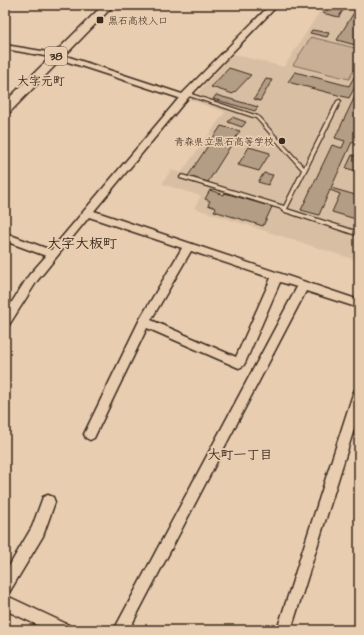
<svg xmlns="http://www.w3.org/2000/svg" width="364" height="635" viewBox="0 0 364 635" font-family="'Architects Daughter','Klee One',sans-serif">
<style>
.built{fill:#d8bfa3}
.green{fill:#c9af96;stroke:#826c5a}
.building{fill:#b49d85;stroke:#3b2a1e}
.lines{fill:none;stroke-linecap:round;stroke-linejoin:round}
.service-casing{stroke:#3b2a1e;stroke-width:2.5}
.minor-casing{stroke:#3b2a1e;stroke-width:3}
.primary-casing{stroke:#3b2a1e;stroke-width:3}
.service{fill:#e8cdb0;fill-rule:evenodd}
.minor{fill:#e8cdb0;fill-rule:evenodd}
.primary{fill:#e8cdb0;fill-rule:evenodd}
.poi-dot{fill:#3b2a1e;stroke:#e8cdb0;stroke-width:1.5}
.labels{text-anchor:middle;stroke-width:3.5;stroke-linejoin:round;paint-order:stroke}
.far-poi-label{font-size:10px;fill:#3b2a1e;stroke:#e8cdb0;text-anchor:start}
.shield{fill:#e8cdb0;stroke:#6f5b4a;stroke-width:1}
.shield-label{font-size:11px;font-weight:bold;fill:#3b2a1e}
.far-quarter-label{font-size:12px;font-weight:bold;fill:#3b2a1e;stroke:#e8cdb0}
.neighbourhood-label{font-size:13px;font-weight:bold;fill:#3b2a1e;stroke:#e8cdb0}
.quarter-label{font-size:14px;font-weight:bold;fill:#3b2a1e;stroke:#e8cdb0}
</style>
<rect width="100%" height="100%" fill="#e8cdb0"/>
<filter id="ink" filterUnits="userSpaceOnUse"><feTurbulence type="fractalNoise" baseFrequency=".025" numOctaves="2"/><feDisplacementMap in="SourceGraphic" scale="8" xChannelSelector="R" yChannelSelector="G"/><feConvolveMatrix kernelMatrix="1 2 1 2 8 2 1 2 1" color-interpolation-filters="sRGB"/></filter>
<g filter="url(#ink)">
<path class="built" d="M324,5h16l19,4v252l-165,-53 7,-12 -39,-12 9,-14 10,3 44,-61 -34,-12 42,-46 51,13z"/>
<path class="green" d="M311,37l48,12v12l-10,18 -56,-14z"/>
<g class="building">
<path d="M327,6l16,4 -4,7 -17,-4z"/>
<path d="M353,14l6,1v31l-22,-6z"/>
<path d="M312,30l17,3 -2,4 -17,-4z"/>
<path d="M229,68l22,7 -18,19 -22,-7z"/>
<path d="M359,68l-1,14 1,6 -4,-1 -6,11 -61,-16 7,-10 54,14z"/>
<path d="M266,79l6,1 -12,21 -6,-2z"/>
<path d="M358,90l1,54 -7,-2 -21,46 28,8v24l-27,-8 8,-18 -10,-4 -11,25 -18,-5 31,-65 10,3 3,-7 -10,-3z"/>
<path d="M216,95l42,12 -3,4 -42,-12z"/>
<path d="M232,117l14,5 -4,5 -14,-5z"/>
<path d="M221,126l19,5 -32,51 -20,-6z"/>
<path d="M249,147l21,6 -11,18 -21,-6z"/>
<path d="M352,155l7,2v15l-13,-4z"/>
<path d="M264,173l9,2 -5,10 -10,-3z"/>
<path d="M210,190l14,5 1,-2 47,14 -9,19 -49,-15 2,-3 -8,-3 2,-4 -5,-2z"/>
</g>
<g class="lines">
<defs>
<path id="service" d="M186,93h2l70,23 46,51 33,-66 2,-1h1l1,1 -54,108 72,23v4l-77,-25v-2l-102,-31v-1l2,-2 102,31 18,-36 -46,-52 -70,-23z"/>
<g id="minor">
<path d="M270,5h8l-91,94 -93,112 265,89v8l-53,-17 -177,339h-15l183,-343 -17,-5 -35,81 -2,3 -4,2 -92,-40 -53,110 -4,2 -4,-2 -2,-4 2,-4 54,-111 42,-71 -93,-31 -52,64 -28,44 -4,1v-13l24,-38 17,-19 -41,-15v-8l46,17 128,-152 -123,-40 -51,-9v-4l55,9 122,40zM191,251l80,27 -35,79 -85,-37z"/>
<path d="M359,389v24l-68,217h-14l76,-236 2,-4z"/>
<path d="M48,495l5,2 2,5 -12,34 -33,55 -5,2v-20l27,-46 11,-30z"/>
<path d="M5,595l64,30 2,5h-23l-43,-20z"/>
</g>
<path id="primary" d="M103,5h11l-104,107 -5,1v-11z"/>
</defs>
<use href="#service" class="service-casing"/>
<use href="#minor" class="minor-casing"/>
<use href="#primary" class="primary-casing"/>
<use href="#service" class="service"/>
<use href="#minor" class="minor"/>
<use href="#primary" class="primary"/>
</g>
</g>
<g class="poi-dot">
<rect x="96" y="16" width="8" height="8" rx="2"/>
<circle cx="282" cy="141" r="4"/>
</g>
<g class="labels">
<g class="far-poi-label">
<text x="108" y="24">黒石高校入口</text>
<text x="274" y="145" text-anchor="end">青森県立黒石高等学校</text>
</g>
<rect class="shield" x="45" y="47" width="22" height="18" rx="3"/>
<g class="shield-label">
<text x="56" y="60">38</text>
</g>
<g class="far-quarter-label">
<text x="41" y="85">大字元町</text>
</g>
<g class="neighbourhood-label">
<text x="240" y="459">大町一丁目</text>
</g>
<g class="quarter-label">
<text x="82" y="248">大字大板町</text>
</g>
</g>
<rect width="364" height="635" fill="none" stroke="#e8cdb0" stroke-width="20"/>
<rect x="10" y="10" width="344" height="615" fill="none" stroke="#3b2a1e" stroke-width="1.5" filter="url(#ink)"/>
</svg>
